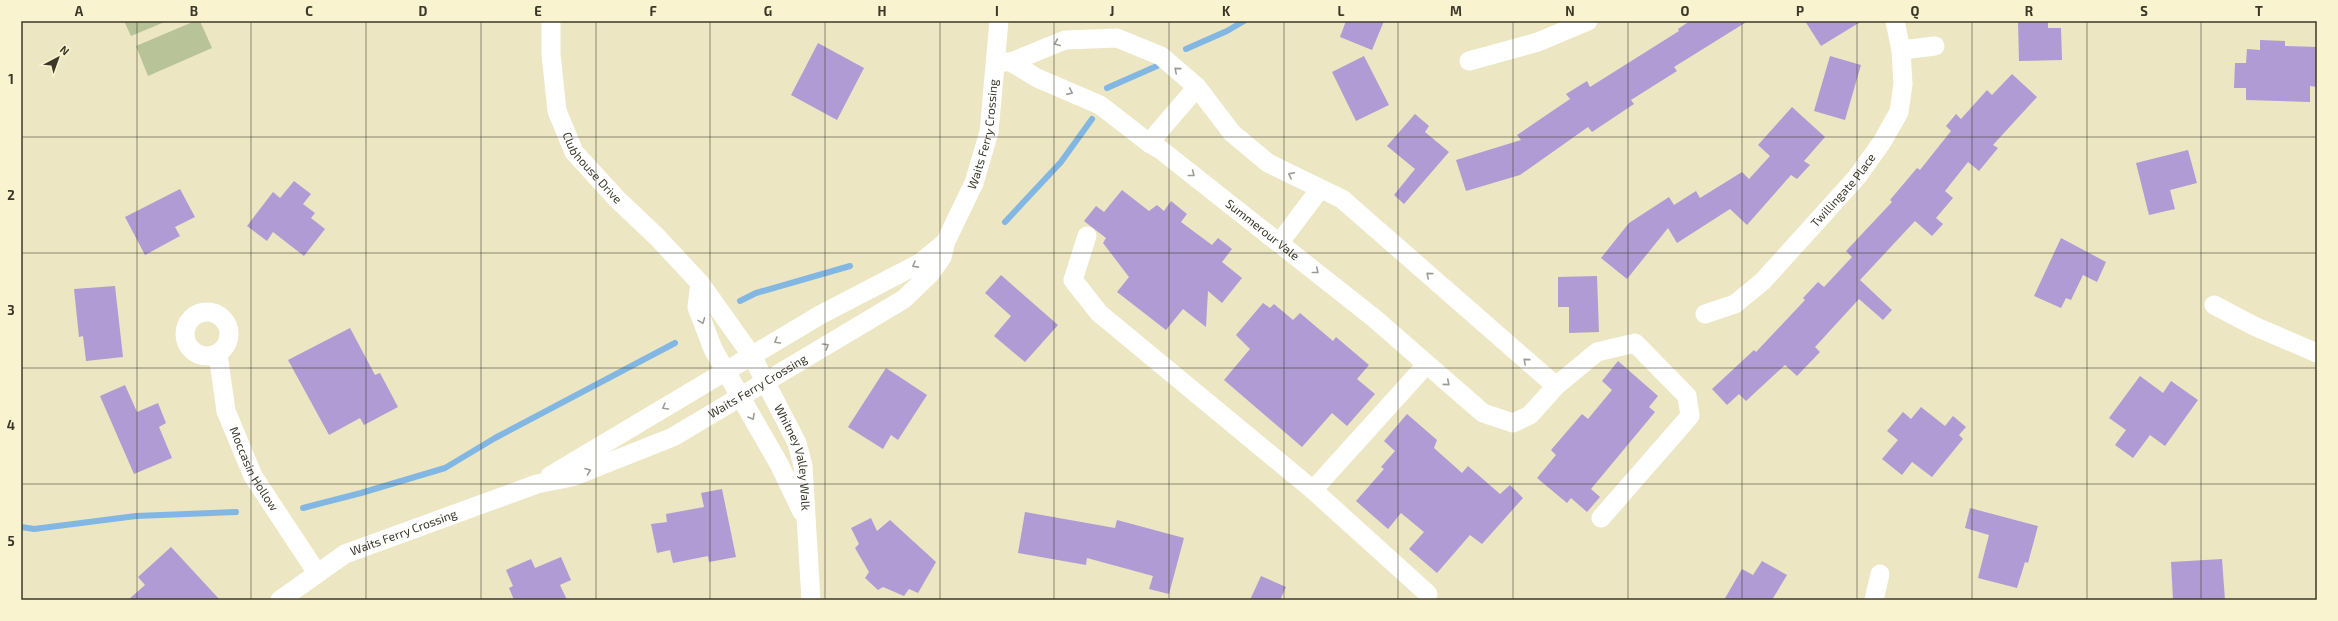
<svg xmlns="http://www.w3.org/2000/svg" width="2338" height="621" viewBox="0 0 2338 621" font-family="'Exo 2',sans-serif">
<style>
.green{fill:#b8c398}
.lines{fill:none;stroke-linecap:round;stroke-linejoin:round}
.stream{stroke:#82b7e3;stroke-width:6}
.building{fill:#b19bd4}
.minor{stroke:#fff;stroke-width:19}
.oneway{stroke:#9d9c94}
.grid{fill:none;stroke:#3b382a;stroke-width:1;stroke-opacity:0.55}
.labels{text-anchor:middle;stroke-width:3.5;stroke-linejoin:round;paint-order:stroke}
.street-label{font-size:12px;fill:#3b382a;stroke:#faf3cf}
.neatline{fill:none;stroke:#3b382a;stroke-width:1.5}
.grid-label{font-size:13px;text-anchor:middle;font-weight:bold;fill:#3b382a}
</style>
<rect width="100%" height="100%" fill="#ece6c3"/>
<g class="green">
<path d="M124,21h43l-36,15z"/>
<path d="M195,21h5l12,27 -64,28 -12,-30z"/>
</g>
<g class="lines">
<g class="stream">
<path d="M1186,49l41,-18 17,-10"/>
<path d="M1107,88l50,-22"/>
<path d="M1005,222l56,-60 31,-43"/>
<path d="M740,301l16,-8 94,-27"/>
<path d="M303,508l58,-15 84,-25 50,-30 180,-95"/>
<path d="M21,527l13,2 102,-13 100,-4"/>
</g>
</g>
<g class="building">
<path d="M1346,21h38l-12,29 -32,-13z"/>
<path d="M1690,21h58l-74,46 3,4 -46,29 3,4 -42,28 -4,-5 -68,48 -54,16 -10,-31 65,-20 -4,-5 53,-36 -4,-5 21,-13 3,6 89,-56 -1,-2z"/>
<path d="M1805,21h57l-41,25z"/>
<path d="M2018,21h30v7h13l1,32 -43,1z"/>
<path d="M2260,40l25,1v5l32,1v40l-7,-1v16l-64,-2v-12h-12l1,-25h11l1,-14 13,1z"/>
<path d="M818,43l46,25 -27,52 -46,-25z"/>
<path d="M1364,56l25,49 -33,16 -24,-49z"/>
<path d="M1830,56l31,9 -16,55 -31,-9z"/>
<path d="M2012,74l25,23 -44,48 5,3 -19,23 -11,-9 -23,29 8,7 -17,20 7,6 -11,12 -17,-15 -55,59 32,30 -9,10 -24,-21 -44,48 5,5 -23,24 -12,-11 -39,36 -7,-7 -12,11 -15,-16 42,-39 2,2 49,-52 -2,-2 15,-16 6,5 28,-30 -6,-6 46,-49 -2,-2 27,-32 3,2 31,-39 -5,-5 10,-12 5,5 26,-29 5,5z"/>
<path d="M1792,107l33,30 -21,24 6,4 -13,14 -6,-4 -44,50 -17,-16 -53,34 -9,-15 -41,51 -26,-21 28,-35 40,-26 5,8 22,-14 4,7 42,-26 7,7 21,-23 -12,-11z"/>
<path d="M1415,114l14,12 -4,6 24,20 -45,52 -10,-9 21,-26 -28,-23z"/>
<path d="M2188,150l9,33 -27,7 5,19 -26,6 -13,-52z"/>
<path d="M294,181l17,13 -8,10 12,9 -4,5 14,11 -21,27 -31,-24 -6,9 -20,-15 26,-34 7,6z"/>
<path d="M180,189l15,28 -20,10 5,9 -35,19 -20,-38z"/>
<path d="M1122,190l27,21 8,-6 7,6 7,-10 16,13 -6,8 31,23 6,-7 14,11 -10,13 20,16 -20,25 -14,-12 -2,36 -23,-18 -17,21 -49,-38 12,-15 -26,-34 3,-5 -22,-17 12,-15 8,6z"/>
<path d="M2061,238l45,24 -9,20 -14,-7 -12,25 -5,-2 -5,10 -27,-12z"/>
<path d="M1001,275l57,50 -33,37 -31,-26 17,-20 -26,-23z"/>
<path d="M1597,276l2,56 -30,1v-26h-11v-30z"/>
<path d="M115,286l8,71 -37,4 -3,-25 -4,1 -5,-48z"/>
<path d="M1263,303l7,5 4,-4 19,16 7,-7 33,28 3,-4 33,28 -12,14 18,15 -28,32 -15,-13 -30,34 -78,-67 26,-31 -14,-14z"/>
<path d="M350,328l25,47 5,-2 18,34 -34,18 -4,-7 -31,17 -41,-75z"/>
<path d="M1618,361l40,35 -9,11 6,5 -64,77 9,8 -13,15 -16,-14 -4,5 -30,-25 19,-23 -5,-5 31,-36 6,5 24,-29 -10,-9z"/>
<path d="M886,368l41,27 -29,45 -7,-5 -8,14 -35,-22z"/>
<path d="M2140,376l23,17 8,-12 27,19 -33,46 -15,-11 -17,23 -18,-13 11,-15 -17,-12z"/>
<path d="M125,385l12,27 21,-9 8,20 -7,4 13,31 -38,16 -34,-78z"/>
<path d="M1921,407l24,19 8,-10 13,11 -7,8 4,4 -31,38 -20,-15 -10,13 -20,-16 16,-19 -11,-9 16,-19 8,7z"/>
<path d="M1407,414l30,26 -3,8 28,25 6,-7 32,28 10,-9 13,13 -41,46 -12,-9 -33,38 -28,-24 15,-17 -23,-19 -13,16 -32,-28 28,-32 -3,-2 14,-16 -11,-10z"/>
<path d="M722,489l14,68 -27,5 -1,-6 -35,7 -3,-13 -13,3 -6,-29 16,-2 -1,-8 38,-7 -3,-14z"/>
<path d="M1970,508l68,18 -10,37 -3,-1 -8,26 -39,-10 11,-43 -24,-7z"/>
<path d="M1025,512l90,16 2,-8 67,18 -15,56 -20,-5 4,-13 -66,-18 -1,7 -68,-12z"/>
<path d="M871,518l6,13 13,-11 46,42 -18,31 -9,-4 -5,7 -21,-9 -5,3 -13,-12 4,-6 -14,-24 4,-4 -8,-16z"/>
<path d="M171,547l49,53h-92l17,-15 -7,-8z"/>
<path d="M561,557l10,23 -11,5 7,15h-53l-5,-12 4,-2 -7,-16 25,-11 4,9z"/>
<path d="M2222,559l3,41h-52l-2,-38z"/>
<path d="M1762,561l25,14 -15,25h-48l18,-31 11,6z"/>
<path d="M1261,576l25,11 -6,13h-30z"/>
</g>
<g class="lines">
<g class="minor">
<path id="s1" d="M551,21v33l6,57 17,41 43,47 40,38 43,46 52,73 45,87 6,23 8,134"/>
<path d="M1901,50l34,-4"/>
<path d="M1469,61l69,-19 50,-21"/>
<path id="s2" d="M997,62h14l26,16 63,27 49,38 12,7 213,168 109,95 30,10 17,-8 26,-29 41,-34 38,-9 52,53 3,20 -89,102"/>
<path d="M1011,62l54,-22 52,-2 44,18 36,31 35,46 36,30 74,36 214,187"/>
<path d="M1149,143l48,-56"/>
<path d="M1087,236l-14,44 26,33 214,177"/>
<path d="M1280,242l40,-53"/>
<path d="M700,283l-3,24 16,42 66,115 23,48"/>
<path d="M2214,305l40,21 63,27"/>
<circle cx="207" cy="334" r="22"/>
<path id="s3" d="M1705,314l30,-10 28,-23 94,-104 25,-35 17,-30 4,-28 -2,-34 -6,-29"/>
<path id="s4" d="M218,354l8,57 27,65 64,97"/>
<path d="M1426,365l-113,125 115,104"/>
<path d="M550,476l270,-161 100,-52 23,-19"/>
<path id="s5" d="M280,600l65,-46 192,-70 35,-7 101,-40 231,-138 26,-25 12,-17 4,-16 28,-58 15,-51 10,-111"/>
<path d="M1874,600l6,-26"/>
</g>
</g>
<defs><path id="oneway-chevron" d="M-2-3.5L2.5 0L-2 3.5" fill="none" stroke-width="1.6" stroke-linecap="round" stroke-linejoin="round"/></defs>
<g class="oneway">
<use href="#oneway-chevron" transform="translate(1057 43) rotate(157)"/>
<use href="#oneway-chevron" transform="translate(1177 70) rotate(-139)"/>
<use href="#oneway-chevron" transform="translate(1070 92) rotate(24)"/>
<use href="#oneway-chevron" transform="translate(1192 174) rotate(38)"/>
<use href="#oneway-chevron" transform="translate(1291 175) rotate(-153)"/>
<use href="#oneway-chevron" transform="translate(915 265) rotate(151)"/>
<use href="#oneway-chevron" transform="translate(1316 271) rotate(39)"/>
<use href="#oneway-chevron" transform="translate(1429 275) rotate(-139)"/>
<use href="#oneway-chevron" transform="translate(702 321) rotate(69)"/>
<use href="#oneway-chevron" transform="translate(777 341) rotate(149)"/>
<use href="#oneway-chevron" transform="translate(826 346) rotate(-31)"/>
<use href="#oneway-chevron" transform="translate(1526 361) rotate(-139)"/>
<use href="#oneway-chevron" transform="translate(1447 383) rotate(40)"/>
<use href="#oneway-chevron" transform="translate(665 407) rotate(149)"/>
<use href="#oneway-chevron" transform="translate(752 417) rotate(60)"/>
<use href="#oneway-chevron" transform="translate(588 471) rotate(-21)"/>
</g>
<path class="grid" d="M137,21v579M251,21v579M366,21v579M481,21v579M596,21v579M710,21v579M825,21v579M940,21v579M1054,21v579M1169,21v579M1284,21v579M1398,21v579M1513,21v579M1628,21v579M1742,21v579M1857,21v579M1972,21v579M2087,21v579M2201,21v579M21,137h2296M21,253h2296M21,368h2296M21,484h2296"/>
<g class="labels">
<g class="street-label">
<text dy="4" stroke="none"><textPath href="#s5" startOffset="885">Waits Ferry Crossing</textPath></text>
<text dy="4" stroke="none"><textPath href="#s1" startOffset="158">Clubhouse Drive</textPath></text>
<text dy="4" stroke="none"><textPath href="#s3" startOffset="189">Twillingate Place</textPath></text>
<text dy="4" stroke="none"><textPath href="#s2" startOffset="318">Summerour Vale</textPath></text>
<text dy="4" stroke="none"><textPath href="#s5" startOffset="527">Waits Ferry Crossing</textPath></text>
<text dy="4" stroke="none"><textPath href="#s1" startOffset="517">Whitney Valley Walk</textPath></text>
<text dy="4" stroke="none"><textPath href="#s4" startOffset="122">Moccasin Hollow</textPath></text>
<text dy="4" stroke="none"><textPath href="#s5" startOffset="142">Waits Ferry Crossing</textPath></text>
</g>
</g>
<rect width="2338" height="621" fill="none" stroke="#faf3cf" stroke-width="44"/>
<g transform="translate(58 58) rotate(41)" stroke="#faf3cf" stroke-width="3" paint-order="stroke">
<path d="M0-3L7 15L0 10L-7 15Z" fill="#3b382a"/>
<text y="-6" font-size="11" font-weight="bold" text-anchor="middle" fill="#3b382a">N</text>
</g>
<rect x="22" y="22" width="2294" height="577" class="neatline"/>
<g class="grid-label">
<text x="79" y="16">A</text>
<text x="194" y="16">B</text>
<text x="309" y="16">C</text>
<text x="423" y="16">D</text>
<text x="538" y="16">E</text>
<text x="653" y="16">F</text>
<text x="768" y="16">G</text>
<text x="882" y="16">H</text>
<text x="997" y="16">I</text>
<text x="1112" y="16">J</text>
<text x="1226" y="16">K</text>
<text x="1341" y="16">L</text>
<text x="1456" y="16">M</text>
<text x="1570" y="16">N</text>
<text x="1685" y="16">O</text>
<text x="1800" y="16">P</text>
<text x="1915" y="16">Q</text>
<text x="2029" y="16">R</text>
<text x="2144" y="16">S</text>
<text x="2259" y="16">T</text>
<text x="11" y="84">1</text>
<text x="11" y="200">2</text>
<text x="11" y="315">3</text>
<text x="11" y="430">4</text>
<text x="11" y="546">5</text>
</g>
</svg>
